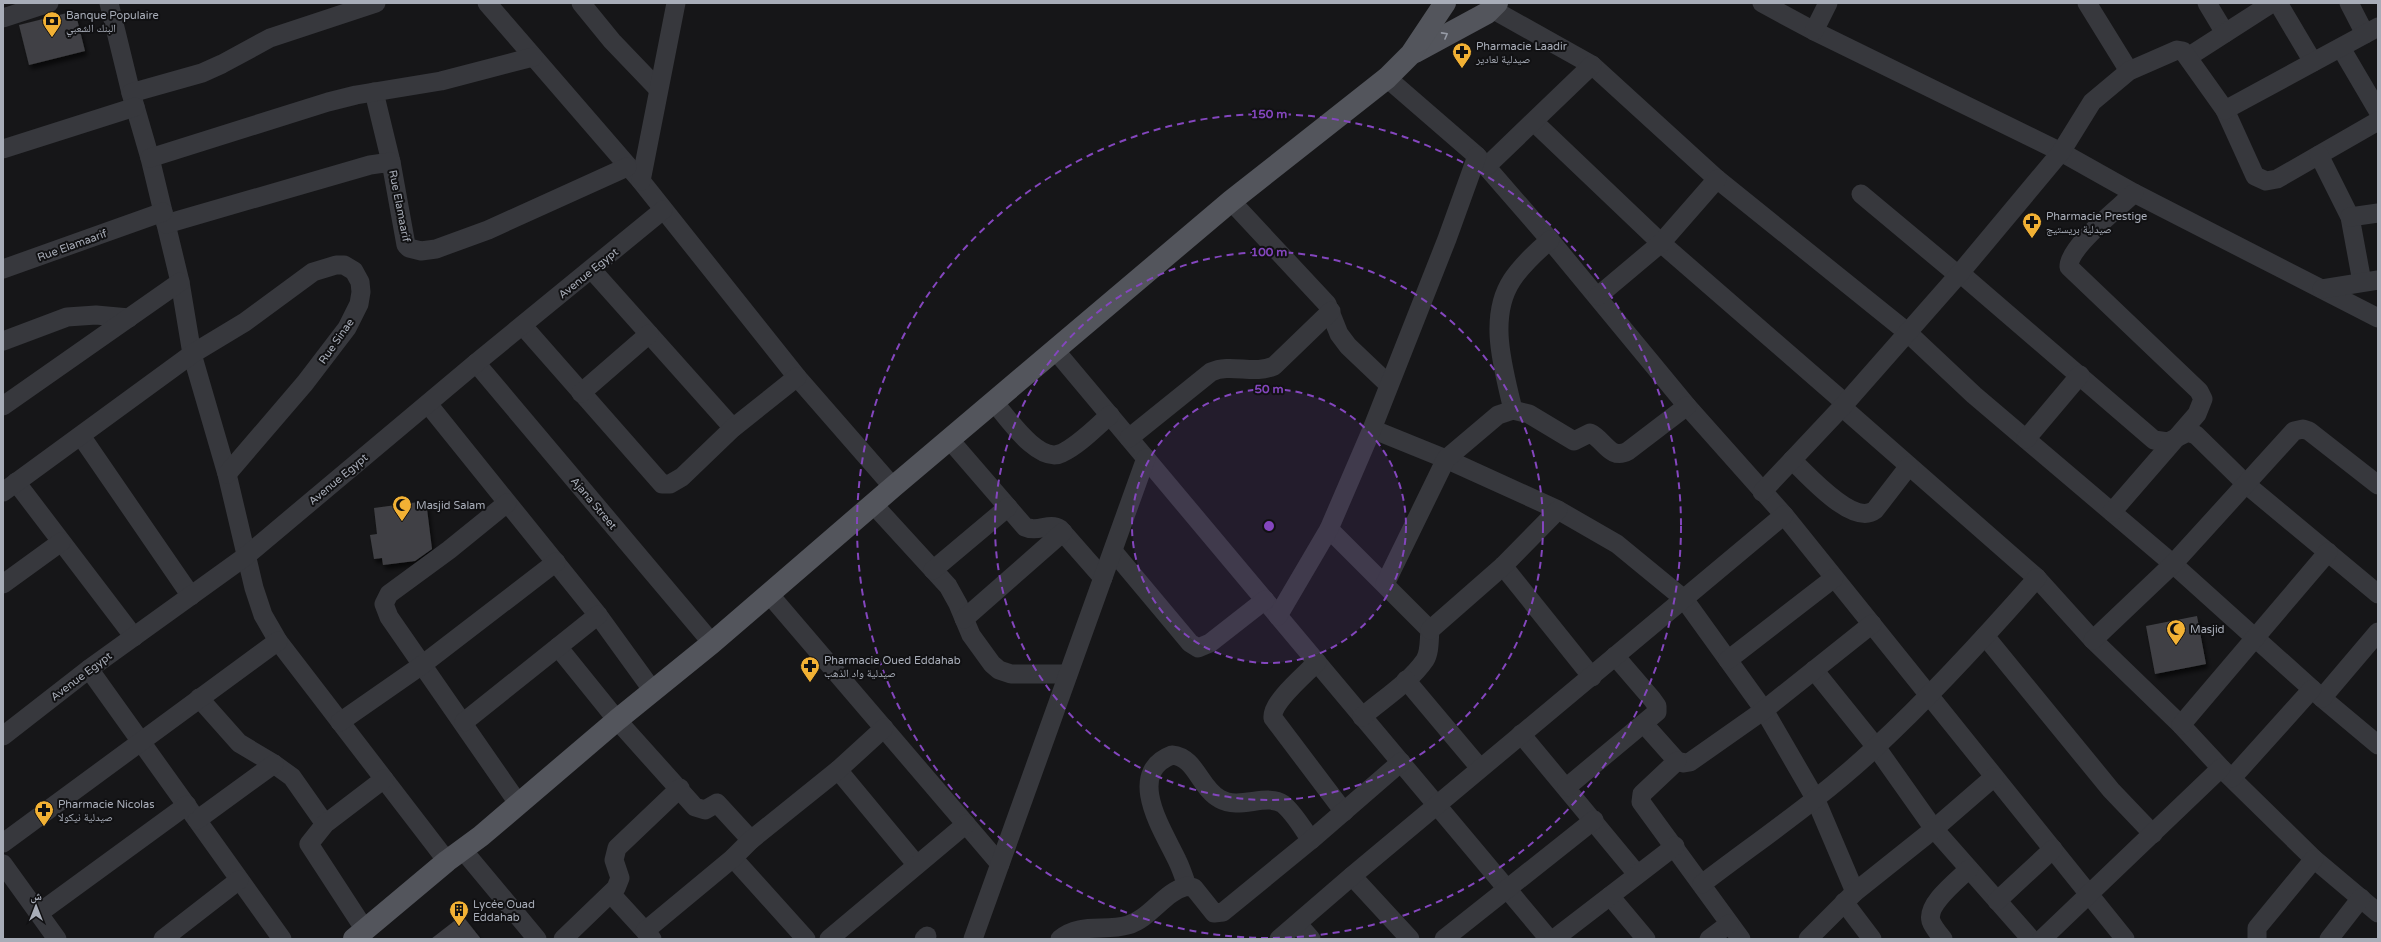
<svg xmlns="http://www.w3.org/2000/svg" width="2381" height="942" viewBox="0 0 2381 942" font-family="'Varela Round','Noto Naskh Arabic',sans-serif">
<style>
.building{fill:#404145;filter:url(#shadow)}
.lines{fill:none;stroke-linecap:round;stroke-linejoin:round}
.minor{stroke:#37383d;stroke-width:19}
.major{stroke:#53555c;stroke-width:22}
.oneway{stroke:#979ba6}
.ring{fill:none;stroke:#8446be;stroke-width:2;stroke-dasharray:7 5}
.labels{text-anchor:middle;stroke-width:4;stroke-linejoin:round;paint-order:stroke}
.poi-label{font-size:11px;fill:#a8adb8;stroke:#111113;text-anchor:start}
.street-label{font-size:11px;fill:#a8adb8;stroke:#111113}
.centre{fill:#8446be;stroke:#111113;stroke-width:2}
.ring-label{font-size:12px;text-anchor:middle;font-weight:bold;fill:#8446be;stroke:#111113;stroke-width:4;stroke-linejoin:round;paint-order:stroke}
</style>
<defs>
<filter id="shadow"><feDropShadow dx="2.5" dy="4.5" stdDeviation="2" flood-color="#0009"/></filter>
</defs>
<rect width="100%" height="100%" fill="#161618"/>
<g class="building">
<path d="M75,11l10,40 -56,14 -10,-40z"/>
<path d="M426,501l6,48 -17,12 -32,4 -1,-7 -8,1 -4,-24 7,-1 -3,-26z"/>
<path d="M2197,616l9,48 -51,10 -9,-48z"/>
<path d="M462,915l19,24h-50z"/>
</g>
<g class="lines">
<g class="minor">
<path d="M109,3l22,90 19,65 30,124 12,72 35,120 27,114 9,27 15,26 169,220"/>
<path d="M487,3l154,178 156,196 96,110"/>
<path d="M581,3l31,38 46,48"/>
<path d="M1762,3l52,28 247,121 73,41 244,125"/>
<path d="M2087,3l42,68"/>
<path d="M2207,3l18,30"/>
<path d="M2278,3l35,59"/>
<path d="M2349,3l16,31"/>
<path d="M1492,9l100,56 125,114 190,153 67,63 199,169 149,134 56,47"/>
<path d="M3,18l46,-15"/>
<path d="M1814,31l14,-28"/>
<path d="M2341,48l37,63"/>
<path d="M2188,57l84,-54"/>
<path d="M1387,78l90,78 73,84 137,166 97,109 341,424"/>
<path d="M374,92l17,70"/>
<path d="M131,93l71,-20 20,-9 48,-26 106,-35"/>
<path d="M2225,110l30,66 11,5 11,-2 101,-58"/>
<path d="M1534,122l127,121 184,160"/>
<path d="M3,149l132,-42"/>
<path d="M2319,155l31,62 12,65"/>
<path d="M150,158l178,-56 28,-7 85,-14 92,-24"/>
<path d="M1487,166l105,-101"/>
<path d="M641,181l35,-178"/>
<path d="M1861,194l97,81"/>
<path d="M1231,201l96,103 12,30 9,12 40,38"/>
<path d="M2350,217l28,-4"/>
<path d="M166,224l204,-59 21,-3 15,83 3,3 12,3 15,-2 52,-19 139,-63"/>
<path d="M3,269l160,-57"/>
<path d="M592,270l141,158"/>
<path d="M1960,273l194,167 14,2 20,-10 8,3 51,50 131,109"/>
<path d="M2322,289l56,-9"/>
<path d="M1598,296l63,-53 56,-64"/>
<path d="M523,326l139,158h8l12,-7 51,-49 64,-51"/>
<path d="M3,341l64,-24 29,-2 33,3"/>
<path d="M1055,350l494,589"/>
<path d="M476,363l236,280"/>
<path d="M581,393l68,-59"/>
<path d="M994,402c13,15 45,63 68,51 17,-8 33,-25 48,-38"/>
<path d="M428,404l170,211 55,76"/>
<path d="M3,406l177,-124"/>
<path d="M1842,407l195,171 56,62 88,85 40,43 93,91 64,54"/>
<path d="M1513,410c-9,-40 -26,-92 -1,-130 10,-15 24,-28 38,-40"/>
<path d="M1372,429l74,30 112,51 59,34 67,55 80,111 51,88 40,94"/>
<path d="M81,436l110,160"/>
<path d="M1129,438l82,-66c20,-9 43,3 63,-6l57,-55"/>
<path d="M949,439l76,88c13,6 24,-5 35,2l43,49"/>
<path d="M2026,439l54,-64"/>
<path d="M1792,460c16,15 61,67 83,50l34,-44"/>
<path d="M16,482l118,155"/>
<path d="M3,492l189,-138 53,-32 68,-50 23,-7h8l10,6 6,11 1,10 -2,12 -12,24 -42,55 -78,91"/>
<path d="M1762,492l80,-85 118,-134 101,-121 31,-50 37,-31 48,-21 6,1 42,59 153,-83"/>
<path d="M507,503l-58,47 -60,44 -5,10 5,13 129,186"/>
<path d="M873,504l75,82 10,18 13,31 21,29 7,6 12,4h57"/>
<path d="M2112,512l85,-98 6,-15 -4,-8 -130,-124c-1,-20 50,-59 65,-74"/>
<path d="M1329,529l101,101c-1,9 0,22 -5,30 -15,22 -42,39 -63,57"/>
<path d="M1113,551l77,92 8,5 12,-5 55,-43"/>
<path d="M1503,566l89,111"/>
<path d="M933,570l75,-63"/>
<path d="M3,584l58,-42"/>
<path d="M1385,584l61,-125 52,-44 15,-5 16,4 45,27 16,-8c14,6 20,28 38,18l59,-45"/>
<path d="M769,594l231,270"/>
<path d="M1278,616l51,-87 43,-100 75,-190 30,-83"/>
<path d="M964,619l99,-87"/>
<path d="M1430,630l73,-64 55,-56"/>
<path d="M1985,636l126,154 42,44"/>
<path d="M2093,640l80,-76 121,-133 9,-2 6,2 69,54"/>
<path d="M558,647l59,73 78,87 10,3 12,-7 34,37"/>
<path d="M1728,660l106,-82"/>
<path d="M1317,662c-11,12 -46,40 -44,56l71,94"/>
<path d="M89,669l193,270"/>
<path d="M1814,670l62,77 58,82 97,110"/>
<path d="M1406,680l74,88"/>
<path d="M199,698l40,45 35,21 18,13 33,47"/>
<path d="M2322,698l56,-66"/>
<path d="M340,722l82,-57 134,-103"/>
<path d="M464,722l134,-107"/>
<path d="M1644,724l33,37 7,2 6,-1 74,-52 108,-86"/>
<path d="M2181,725l147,-173"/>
<path d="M1521,734l116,140"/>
<path d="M3,736l86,-67 157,-113 230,-193 187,-153"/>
<path d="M1677,761l-35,33 -1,8 100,137"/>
<path d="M838,770l78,94"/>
<path d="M2232,778l80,-89"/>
<path d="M1567,787l90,-75v-6l-5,-7 -37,-43"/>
<path d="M197,820l77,-56"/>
<path d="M3,843l275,-202"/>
<path d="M462,849l75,90"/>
<path d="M733,858l73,81"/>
<path d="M3,864l54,75"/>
<path d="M1352,876l58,63"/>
<path d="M1702,884c59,-45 121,-87 174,-137 57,-53 110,-111 161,-169"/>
<path d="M1187,886c-3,-9 -6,-18 -10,-26 -13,-28 -53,-87 -5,-105 24,2 28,34 48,44 19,11 47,-6 63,5 11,9 20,25 28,36"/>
<path d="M612,895l33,36"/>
<path d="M1610,896l36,43"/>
<path d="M1997,901l56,-52"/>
<path d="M1844,902l28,37"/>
<path d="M39,913l148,-108"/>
<path d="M1298,924l13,15"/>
<path d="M365,930l-56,-86 16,-20 59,-45"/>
<path d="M163,939l76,-59"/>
<path d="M563,939l53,-51 4,-10 -6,-18 3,-12 63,-60"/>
<path d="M652,939l-7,-8 88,-73 18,-18 87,-70 46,-42"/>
<path d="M829,939l137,-115"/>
<path d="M924,939l3,-3"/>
<path d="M973,939l173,-481"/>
<path d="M1060,939c20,-17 45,-7 68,-14 23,-7 36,-33 59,-39l7,2 20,25 9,-1 88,-72 90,-78"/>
<path d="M1279,939l73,-63 432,-361"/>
<path d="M1444,939l150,-119"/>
<path d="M1554,939l121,-93"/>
<path d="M1709,939l20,-15"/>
<path d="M1808,939l47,-47 79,-63 60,-52"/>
<path d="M1943,939c-4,-5 -10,-12 -12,-18 -5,-17 27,-41 38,-52"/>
<path d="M2042,939l179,-171"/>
<path d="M2257,939v-11l57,-69"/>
<path d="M2329,939l32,-41"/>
</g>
<g class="major">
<path d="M1415,52l72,-39 10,-10"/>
<path d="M354,939l93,-78 34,-25 136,-116 95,-77 181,-156 338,-286 156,-123 24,-24 34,-51"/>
</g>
</g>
<defs><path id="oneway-chevron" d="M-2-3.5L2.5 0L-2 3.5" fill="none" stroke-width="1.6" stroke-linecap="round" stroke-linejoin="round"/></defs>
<use class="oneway" href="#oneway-chevron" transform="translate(1445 35) rotate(-29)"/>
<circle cx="1269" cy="526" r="137" fill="#8446be" fill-opacity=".12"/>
<g class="ring">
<circle cx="1269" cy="526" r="137"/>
<circle cx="1269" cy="526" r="274"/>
<circle cx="1269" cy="526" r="412"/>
</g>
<defs>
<symbol id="bank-pin" viewBox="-11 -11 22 30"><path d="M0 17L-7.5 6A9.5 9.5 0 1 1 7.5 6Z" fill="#f2b134" stroke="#111113"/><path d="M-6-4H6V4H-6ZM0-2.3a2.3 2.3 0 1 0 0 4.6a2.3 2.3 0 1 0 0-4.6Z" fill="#111"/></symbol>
<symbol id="pharmacy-pin" viewBox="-11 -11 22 30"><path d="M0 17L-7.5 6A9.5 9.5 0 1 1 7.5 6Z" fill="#f2b134" stroke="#111113"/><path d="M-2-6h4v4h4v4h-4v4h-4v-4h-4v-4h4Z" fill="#111"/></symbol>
<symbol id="mosque-pin" viewBox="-11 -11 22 30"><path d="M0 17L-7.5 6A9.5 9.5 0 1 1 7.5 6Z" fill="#f2b134" stroke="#111113"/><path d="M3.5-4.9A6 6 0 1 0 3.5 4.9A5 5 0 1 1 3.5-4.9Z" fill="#111"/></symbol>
<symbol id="building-pin" viewBox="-11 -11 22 30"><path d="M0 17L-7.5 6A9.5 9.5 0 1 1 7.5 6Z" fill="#f2b134" stroke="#111113"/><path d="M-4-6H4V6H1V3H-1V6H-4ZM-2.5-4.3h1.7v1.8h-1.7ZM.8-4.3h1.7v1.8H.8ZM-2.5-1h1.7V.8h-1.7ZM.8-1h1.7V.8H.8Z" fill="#111"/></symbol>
</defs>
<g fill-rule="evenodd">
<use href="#bank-pin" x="41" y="10" width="22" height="30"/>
<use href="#pharmacy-pin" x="1451" y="41" width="22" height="30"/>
<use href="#pharmacy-pin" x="2021" y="211" width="22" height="30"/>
<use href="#mosque-pin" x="391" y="494" width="22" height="30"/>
<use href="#mosque-pin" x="2165" y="618" width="22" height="30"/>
<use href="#pharmacy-pin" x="799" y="655" width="22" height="30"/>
<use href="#pharmacy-pin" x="33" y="799" width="22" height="30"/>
<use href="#building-pin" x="448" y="899" width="22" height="30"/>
</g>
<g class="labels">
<g class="poi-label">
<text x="66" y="19">Banque Populaire<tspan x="66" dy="13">البنك الشعبي</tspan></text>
<text x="1476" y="50">Pharmacie Laadir<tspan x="1476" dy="13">صيدلية لعادير</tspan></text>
<text x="2046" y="220">Pharmacie Prestige<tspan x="2046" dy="13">صيدلية بريستيج</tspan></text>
<text x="416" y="509">Masjid Salam</text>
<text x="2190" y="633">Masjid</text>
<text x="824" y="664">Pharmacie Oued Eddahab<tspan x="824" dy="13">صيدلية واد الذهب</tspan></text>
<text x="58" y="808">Pharmacie Nicolas<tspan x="58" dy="13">صيدلية نيكولا</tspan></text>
<text x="473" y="908">Lycée Ouad<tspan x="473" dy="13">Eddahab</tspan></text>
</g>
<g class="street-label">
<text transform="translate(400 206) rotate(79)" y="4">Rue Elamaarif</text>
<text transform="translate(72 245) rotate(-20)" y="4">Rue Elamaarif</text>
<text transform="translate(588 273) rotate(-39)" y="4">Avenue Egypt</text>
<text transform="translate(336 341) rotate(-55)" y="4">Rue Sinae</text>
<text transform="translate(338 479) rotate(-40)" y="4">Avenue Egypt</text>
<text transform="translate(594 503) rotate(50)" y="4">Ajana Street</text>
<text transform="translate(81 676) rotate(-37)" y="4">Avenue Egypt</text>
</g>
</g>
<circle cx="1269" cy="526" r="6" class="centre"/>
<g class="ring-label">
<text x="1269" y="118">150 m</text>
<text x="1269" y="256">100 m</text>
<text x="1269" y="393">50 m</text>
</g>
<rect width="2381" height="942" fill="none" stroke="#a8adb8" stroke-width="8"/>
<g transform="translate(36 906)" stroke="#111113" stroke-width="3" paint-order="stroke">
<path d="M0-3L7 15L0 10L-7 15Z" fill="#a8adb8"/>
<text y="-6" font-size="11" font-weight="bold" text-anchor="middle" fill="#a8adb8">ش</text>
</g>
</svg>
